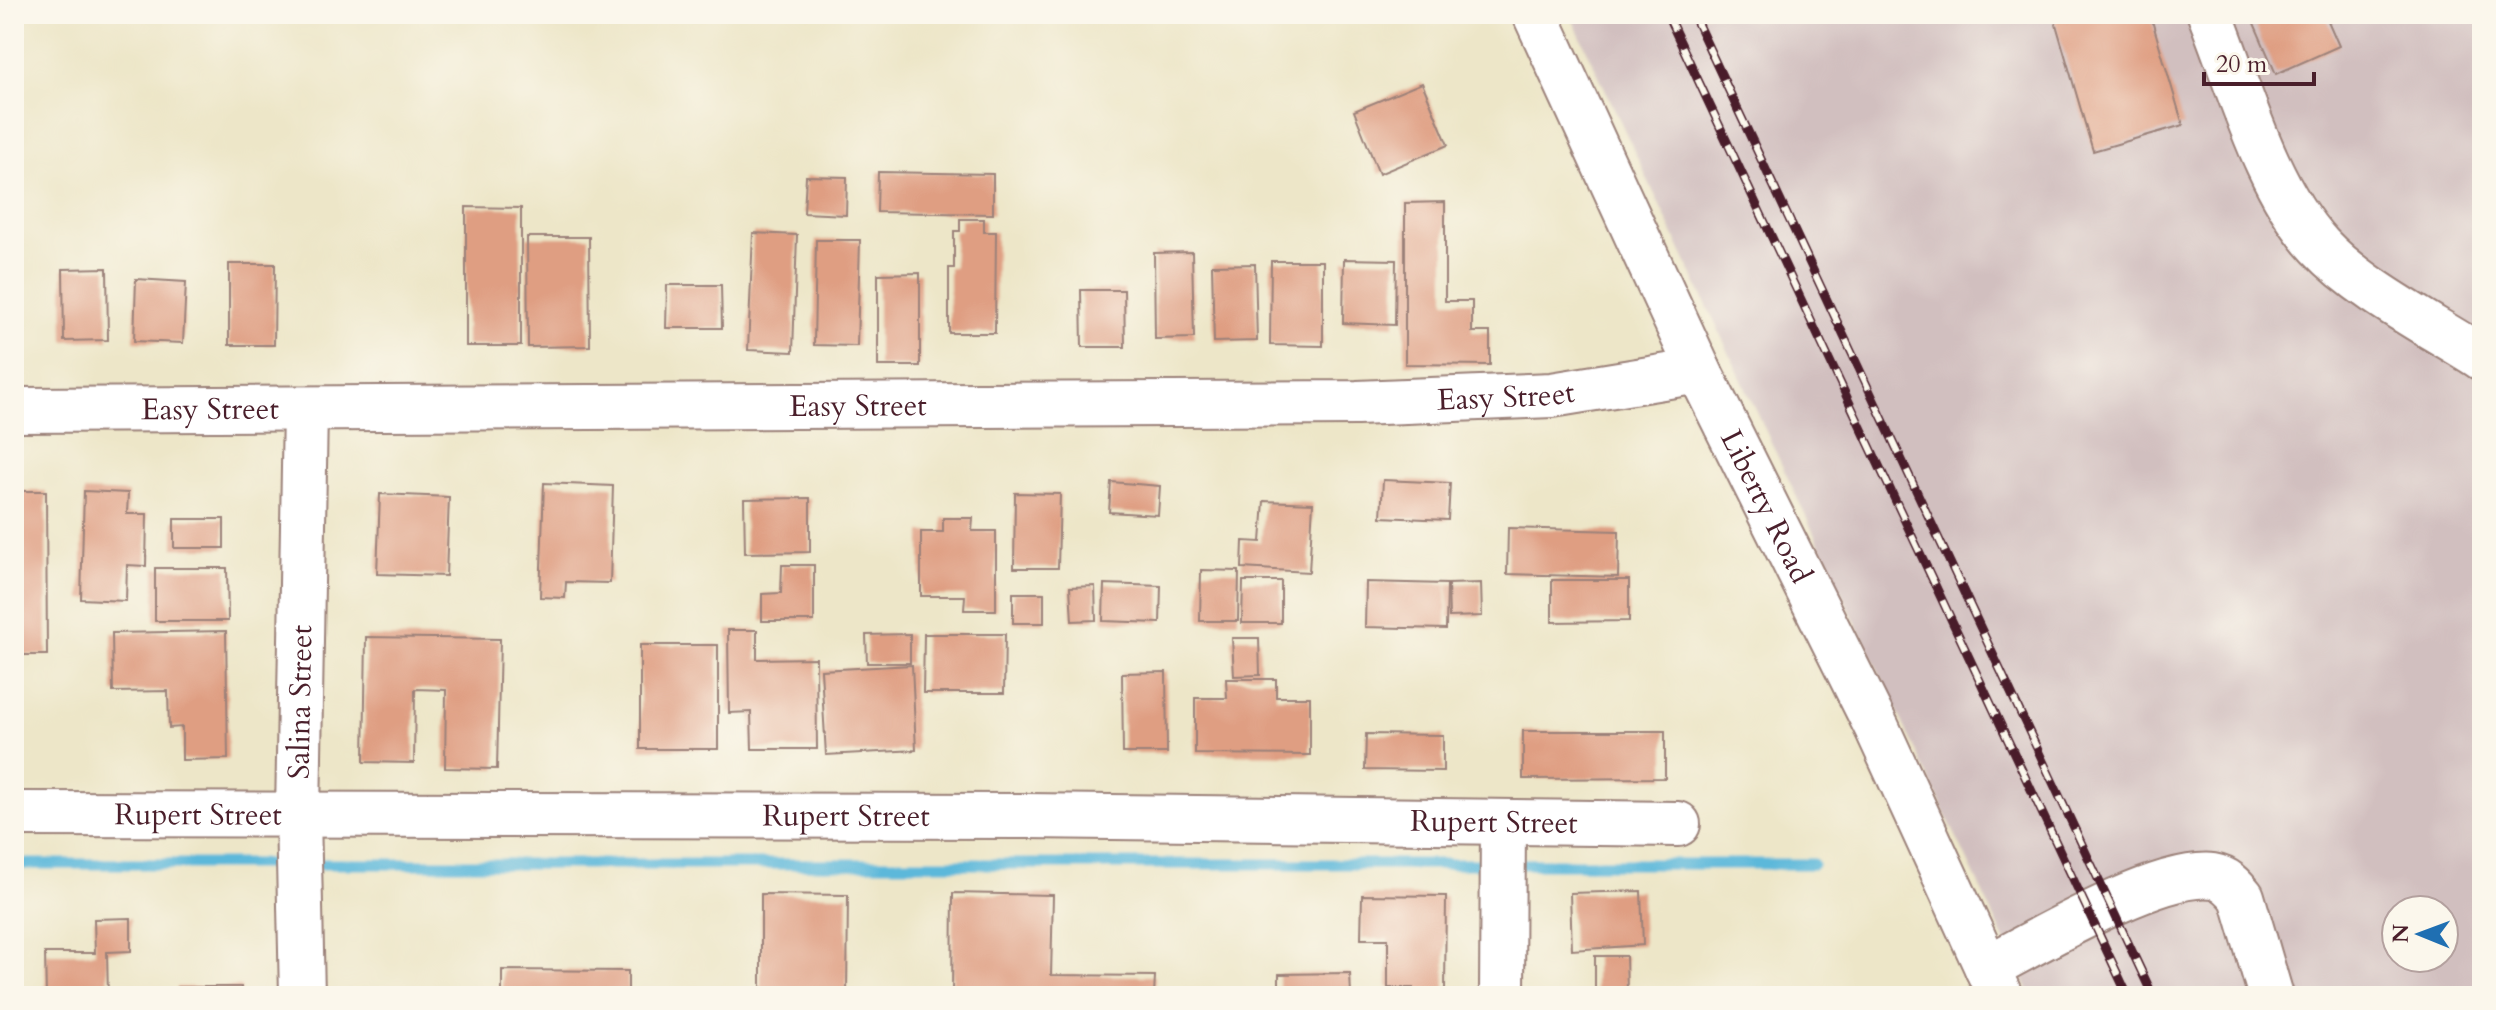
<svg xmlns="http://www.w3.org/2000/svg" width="2496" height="1010" viewBox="0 0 2496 1010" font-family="Cardo,serif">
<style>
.industrial{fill:#d1bfbf;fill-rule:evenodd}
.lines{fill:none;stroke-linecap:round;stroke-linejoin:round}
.stream{stroke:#5cb8da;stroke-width:11}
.building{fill:#df9e82}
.minor-casing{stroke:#9c827a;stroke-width:48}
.major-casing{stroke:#9c827a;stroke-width:48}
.minor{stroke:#fff;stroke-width:44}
.major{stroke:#fff;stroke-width:44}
.rail-casing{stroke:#4a1f2b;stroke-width:9}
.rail{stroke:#fbf7ec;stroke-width:6;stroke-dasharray:18;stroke-linecap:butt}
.labels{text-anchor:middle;stroke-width:7;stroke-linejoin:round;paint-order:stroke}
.street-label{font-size:30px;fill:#4a1f2b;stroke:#fbf7ec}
</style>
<rect width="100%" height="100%" fill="#fbf7ec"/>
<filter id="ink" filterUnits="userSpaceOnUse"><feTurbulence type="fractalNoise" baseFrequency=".0125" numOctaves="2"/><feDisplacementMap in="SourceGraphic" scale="16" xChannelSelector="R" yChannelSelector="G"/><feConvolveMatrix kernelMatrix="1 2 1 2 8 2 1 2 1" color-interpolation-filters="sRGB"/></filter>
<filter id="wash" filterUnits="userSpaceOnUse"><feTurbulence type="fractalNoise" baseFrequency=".006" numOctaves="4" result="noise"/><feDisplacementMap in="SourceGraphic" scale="32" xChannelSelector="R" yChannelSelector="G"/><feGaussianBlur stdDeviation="1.8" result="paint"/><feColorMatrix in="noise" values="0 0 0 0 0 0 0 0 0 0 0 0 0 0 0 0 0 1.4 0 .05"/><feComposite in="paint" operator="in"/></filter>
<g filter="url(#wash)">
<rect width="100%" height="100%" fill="#ede6c8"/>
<path class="industrial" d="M1570,14h912v982h-451zM2396,910h48v48h-48z"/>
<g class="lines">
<g class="stream">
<path d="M14,864h278"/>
<path d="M309,864h1183"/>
<path d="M1509,864h304"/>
</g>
</g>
<g id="blocks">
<g class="building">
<path d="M2053,14h97l33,111 -90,26z"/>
<path d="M2250,14h75l14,32 -63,28z"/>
<path d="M1422,83l26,62 -69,29 -25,-63z"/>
<path d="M878,172l115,2v40l-116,-2z"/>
<path d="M806,176l41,1 -1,38 -42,-2z"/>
<path d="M1445,202v99h27v31h18v33l-85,-1v-161z"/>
<path d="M466,207l55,1v138h-55z"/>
<path d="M960,219h24v13h12l-1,101h-46v-65h5v-37h6z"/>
<path d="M753,233l44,2 -4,117 -45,-2z"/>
<path d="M527,237h62l1,109 -62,1z"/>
<path d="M816,240h44l-3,106 -43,-1z"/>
<path d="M1192,252l2,86 -39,1 -1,-86z"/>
<path d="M1344,259l52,1 -1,65 -52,-2z"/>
<path d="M1271,261h52v85l-53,-1z"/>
<path d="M229,264h46l-1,81h-45z"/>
<path d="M1255,264l2,77 -43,1 -2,-77z"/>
<path d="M107,268l1,72 -44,1 -1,-72z"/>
<path d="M920,273v93h-42v-92z"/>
<path d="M136,279l50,3 -3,61 -49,-2z"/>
<path d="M667,285h54l1,43h-56z"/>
<path d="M1081,290h43l1,57h-43z"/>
<path d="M1383,480l67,3 -2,37 -67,-3z"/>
<path d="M1111,482l49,4 -2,29 -49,-3z"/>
<path d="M544,483l69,3 -3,97 -44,-1 -1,16 -25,-1z"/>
<path d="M14,491h32l1,164h-33z"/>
<path d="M84,491l44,2 -1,21h20l-1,52 -19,-1 -1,36 -45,-2z"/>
<path d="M1015,493l45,1 -2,74h-44z"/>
<path d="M380,494l69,3 -3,79 -69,-2z"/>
<path d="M810,498v54l-65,1 -1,-54z"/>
<path d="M1264,501l49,2 -4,69 -67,-4 1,-27 18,1z"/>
<path d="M943,518h30l-1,13h24v79h-32l1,-14h-44v-64h22z"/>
<rect x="174" y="519" width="50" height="29"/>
<path d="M1508,528l111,3 -1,46 -111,-3z"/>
<path d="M782,565h32v56h-52v-27l19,-1z"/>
<path d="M155,568h72l1,53h-73z"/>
<path d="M1201,570l38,1 -1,50h-38z"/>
<path d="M1552,580h77v41l-77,1z"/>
<path d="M1243,581h38v42h-39z"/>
<path d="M1366,582l81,2 -1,45 -81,-2z"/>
<path d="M1481,583l1,33 -33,1 -1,-33z"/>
<path d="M1104,584l57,2 -1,37 -57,-2z"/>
<path d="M1095,586l1,34 -24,1 -2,-34z"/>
<rect x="1013" y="593" width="31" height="30"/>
<path d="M728,630h29v29l59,-1 1,91h-65l-1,-37 -22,1z"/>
<path d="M226,631l2,128 -46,1v-33l-13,1 -1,-37 -55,1 -1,-59z"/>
<path d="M910,634v29h-43l-1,-28z"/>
<path d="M924,634h81l-1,59h-81z"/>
<path d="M366,637l134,2 -3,130 -52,-1 1,-78 -31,-1 -1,74 -50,-1z"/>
<path d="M1232,638h27l1,37 -26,1z"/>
<rect x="640" y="645" width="78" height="104"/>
<path d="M912,665l4,85 -90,5 -5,-85z"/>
<path d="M1166,672l1,81h-44l-1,-80z"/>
<path d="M1226,679h50v18h34v58l-115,-1v-56h32z"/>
<path d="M1523,731h142v47l-142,1z"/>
<path d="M1366,734l77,1v36l-78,-1z"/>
<path d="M1641,891l2,54 -71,5 -2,-57z"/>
<path d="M953,893l100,2 -2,80 104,1 -1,20h-202z"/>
<path d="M761,894l87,1 -1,100 -86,-1z"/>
<path d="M1362,895l84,1 -1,94h-5v6h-27v-8h-25v-49h-27z"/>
<path d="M131,918v33l-24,1 1,44h-62l-1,-43h50l-1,-34z"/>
<path d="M1595,956h31l1,37 -32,1z"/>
<path d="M502,970l126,1v25h-126z"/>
<path d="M1350,973l1,23h-72v-22z"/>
<rect x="177" y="987" width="64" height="9"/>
</g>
</g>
</g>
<g filter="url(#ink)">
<use href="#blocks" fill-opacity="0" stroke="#9c827a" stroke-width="2"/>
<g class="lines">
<defs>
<g id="minor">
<path d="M2210,14c30,75 55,172 110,232 41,44 111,79 162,112"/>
<path id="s1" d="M14,410l1343,-7 195,-8 147,-24"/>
<path id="s2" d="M14,814l1013,2 651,8"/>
<path d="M1987,968c49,-26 173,-99 226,-92 13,2 21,11 29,21l29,99"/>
<path id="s3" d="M302,996l-4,-181 7,-405"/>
<path d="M1502,996l1,-174"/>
</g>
<g id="major">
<path id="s4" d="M1535,14l164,357 178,357 123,268"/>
</g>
</defs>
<use href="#minor" class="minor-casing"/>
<use href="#major" class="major-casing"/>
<use href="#minor" class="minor"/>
<use href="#major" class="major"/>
<defs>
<g id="rail">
<path d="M1667,14l461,982"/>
<path d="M1693,14l460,982"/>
</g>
</defs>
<use href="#rail" class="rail-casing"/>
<use href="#rail" class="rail"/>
</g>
</g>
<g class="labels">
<g class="street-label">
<text dy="10" stroke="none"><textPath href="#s1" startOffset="1492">Easy Street</textPath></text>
<text dy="10" stroke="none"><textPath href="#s1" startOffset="844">Easy Street</textPath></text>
<text dy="10" stroke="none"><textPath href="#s1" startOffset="196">Easy Street</textPath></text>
<text dy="10" stroke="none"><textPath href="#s4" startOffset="544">Liberty Road</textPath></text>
<text dy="10" stroke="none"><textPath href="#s3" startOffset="294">Salina Street</textPath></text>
<text dy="10" stroke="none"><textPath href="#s2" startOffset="184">Rupert Street</textPath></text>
<text dy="10" stroke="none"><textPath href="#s2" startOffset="832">Rupert Street</textPath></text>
<text dy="10" stroke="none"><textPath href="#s2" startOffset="1480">Rupert Street</textPath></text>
</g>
</g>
<rect width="2496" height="1010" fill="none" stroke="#fbf7ec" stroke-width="48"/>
<g transform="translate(2420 934) rotate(271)"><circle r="38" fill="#fbf7ec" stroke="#b4a19f" stroke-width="2"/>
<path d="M0-6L14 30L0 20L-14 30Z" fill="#1f6fb2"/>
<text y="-12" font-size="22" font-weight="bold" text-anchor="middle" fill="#4a1f2b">N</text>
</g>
<path d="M2204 72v12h110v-12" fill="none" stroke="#4a1f2b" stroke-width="4"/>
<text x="2216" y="72" font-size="24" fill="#4a1f2b" stroke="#fbf7ec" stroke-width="6" paint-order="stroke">20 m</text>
</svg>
